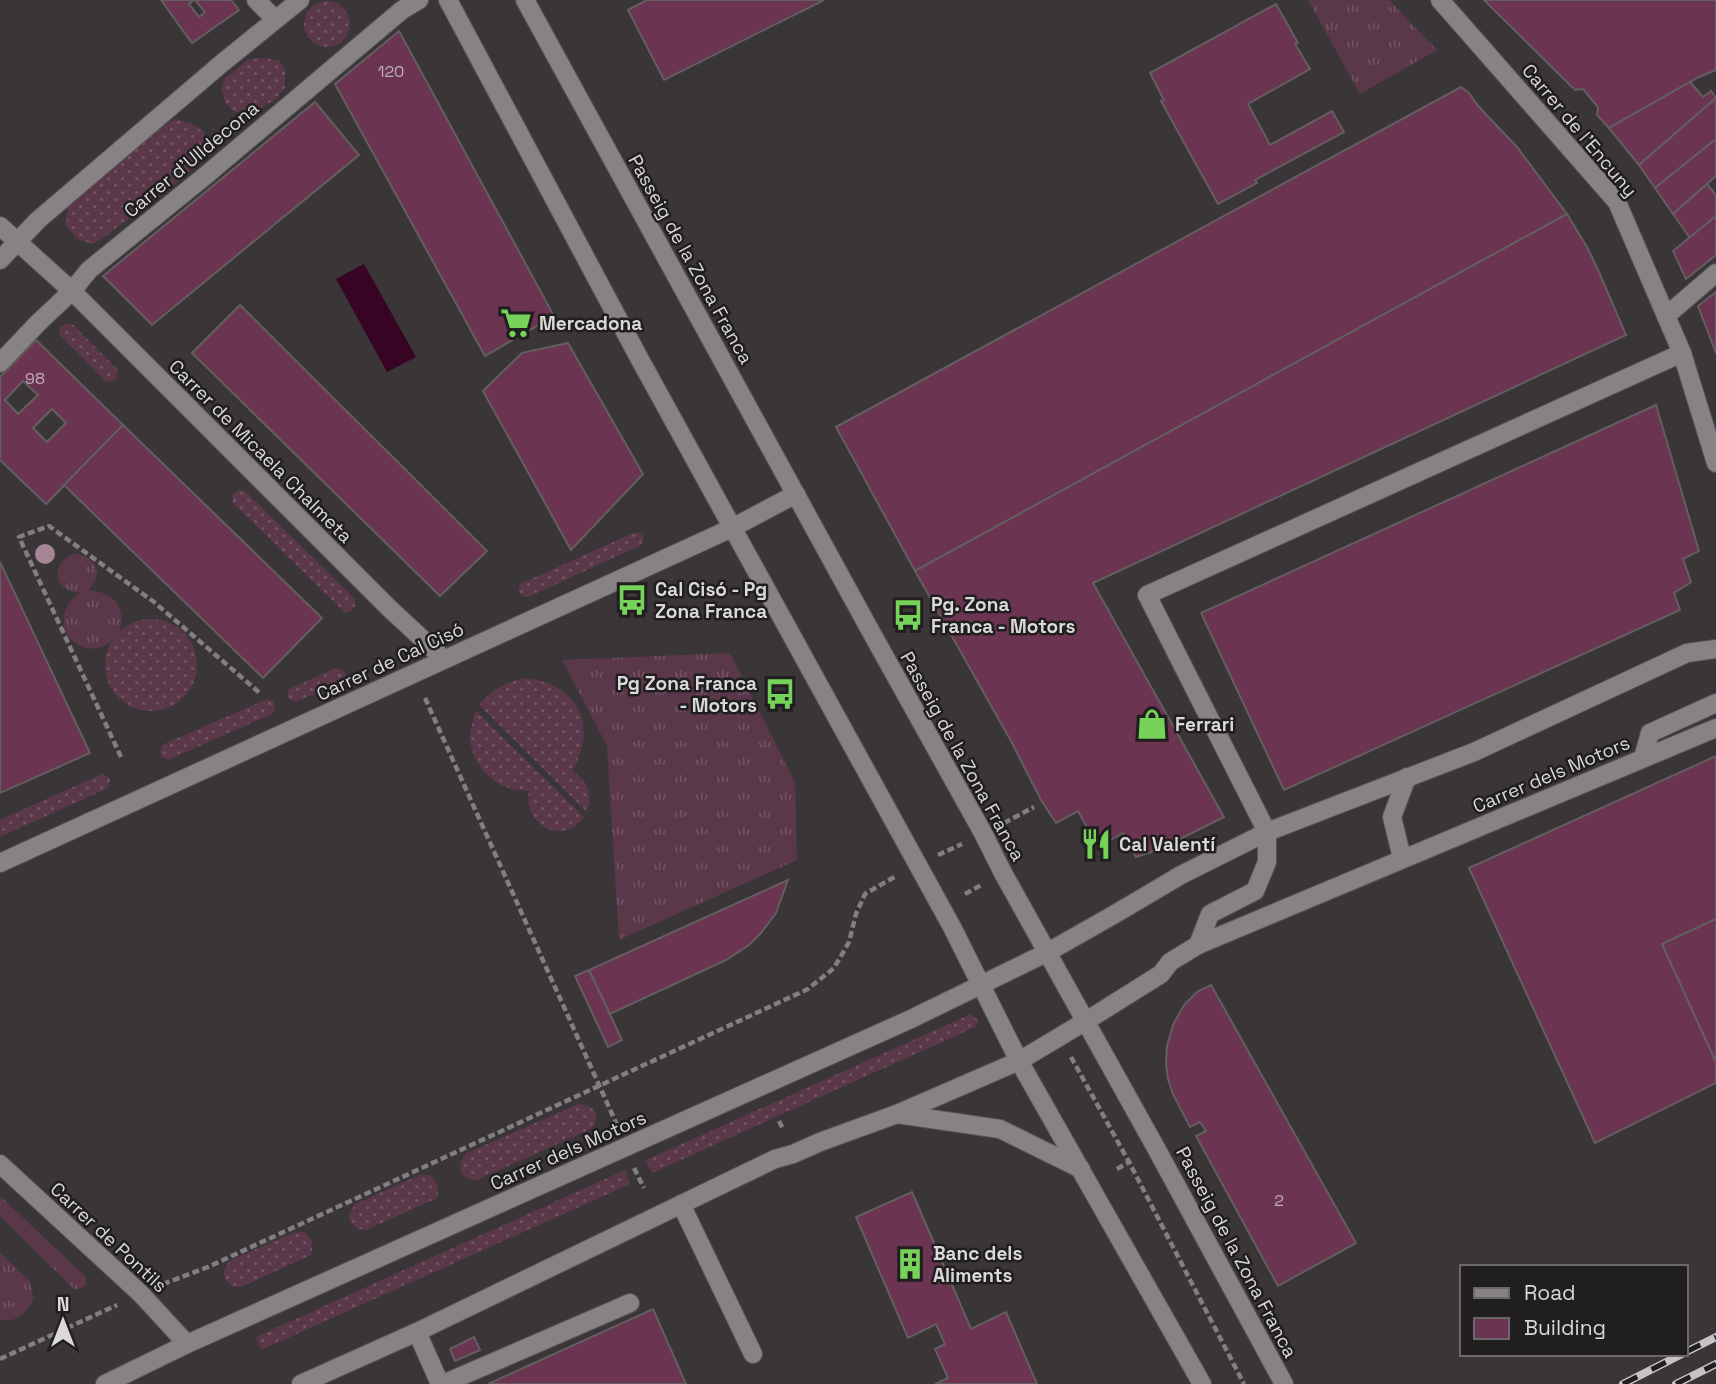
<svg xmlns="http://www.w3.org/2000/svg" width="1716" height="1384" viewBox="0 0 1716 1384" font-family="'Space Grotesk',sans-serif">
<style>
.grass{fill:url(#grass-tufts)}
.garden{fill:url(#garden-dots)}
.water{fill:#370423}
.building{fill:#6b3451;stroke:#635e60;stroke-width:2;fill-rule:evenodd}
.lines{fill:none;stroke-linecap:round;stroke-linejoin:round}
.lane-casing{stroke:#595557;stroke-width:20}
.street-casing{stroke:#595557;stroke-width:20}
.secondary-casing{stroke:#595557;stroke-width:20}
.path{stroke:#827f80;stroke-width:4.5;stroke-dasharray:7 3.5;stroke-linecap:butt}
.lane{stroke:#878284;stroke-width:18}
.street{stroke:#878284;stroke-width:18}
.secondary{stroke:#878284;stroke-width:18}
.rail-casing{stroke:#c7c3c5;stroke-width:8}
.rail{stroke:#201e1f;stroke-width:5;stroke-dasharray:16;stroke-linecap:butt}
.tree{fill:#a68696}
.labels{text-anchor:middle;stroke-width:5;stroke-linejoin:round;paint-order:stroke}
.number-label{font-size:16px;fill:#bfafb7}
.street-label{font-size:19px;fill:#dbd8d9;stroke:#201e1f}
.poi-label{font-size:19px;font-weight:bold;fill:#dbd8d9;stroke:#201e1f;text-anchor:start}
</style>
<defs>
<pattern id="grass-tufts" width="24" height="20" patternUnits="userSpaceOnUse" patternTransform="scale(1.75)"><rect width="24" height="20" fill="#5a3749"/><path d="M3 7l-1-3M5 7V3M7 7l1-3M15 17l-1-3M17 17v-4M19 17l1-3" fill="none" stroke="#715363"/></pattern>
<pattern id="garden-dots" width="8" height="8" patternUnits="userSpaceOnUse" patternTransform="scale(1.75)"><rect width="8" height="8" fill="#5a3749"/><path d="M2 2h.1M6 6h.1" fill="none" stroke="#715363" stroke-width="1.8" stroke-linecap="round"/></pattern>
</defs>
<rect width="100%" height="100%" fill="#3a3638"/>
<g class="grass">
<path d="M1308,0h81l48,50 -77,44z"/>
<path d="M73,554c23,0 32,20 15,36 19,1 37,12 33,34 -3,21 -29,32 -46,19 -18,-14 -13,-40 5,-50 -26,-1 -31,-28 -7,-39z"/>
<path d="M730,653l65,129 2,78 -178,80 -12,-194 -45,-86z"/>
<path d="M0,1196l86,81v8l-6,4h-6l-74,-73z"/>
<path d="M0,1253l29,27 5,19c-8,12 -18,26 -34,20z"/>
</g>
<g class="garden">
<circle cx="327" cy="24" r="23"/>
<path d="M264,58l16,3 5,10v17l-9,11 -24,15 -18,-2 -9,-10 -4,-14 4,-10 24,-19z"/>
<path d="M174,119l17,4 13,9 3,21 -22,23 -83,63 -10,5 -15,-5 -11,-14 2,-20 88,-74z"/>
<path d="M67,323l5,1 46,46 -1,7 -3,4 -8,1 -46,-47 -1,-5 2,-4z"/>
<path d="M240,490l5,1 110,108v8l-4,4 -7,1 -111,-109c-2,-8 0,-10 7,-13z"/>
<path d="M633,533h7l4,5 -3,7 -113,52 -6,-1 -4,-6 2,-6z"/>
<circle cx="151" cy="665" r="46"/>
<path d="M336,668l6,1 4,6 -2,6 -48,21 -7,-3 -2,-5 2,-5z"/>
<path d="M527,678c51,6 72,48 45,93 16,9 21,23 15,41l-108,-107c14,-16 27,-24 48,-27z"/>
<path d="M267,699l7,3 1,6 -3,6 -104,46 -7,-4 -1,-5 2,-6z"/>
<path d="M476,711l108,106c-21,29 -61,9 -55,-26 -28,1 -53,-19 -58,-46 -2,-12 1,-23 5,-34z"/>
<path d="M102,774l7,3 1,4 -2,7 -108,49v-17z"/>
<path d="M971,1014l8,7 -4,6 -323,146 -6,-13z"/>
<path d="M578,1104c16,1 25,11 13,25l-114,51 -9,-1 -7,-6 -1,-9 5,-10z"/>
<path d="M625,1170l5,14 -369,166 -5,-13z"/>
<path d="M420,1175h10c8,8 9,12 7,23l-71,32 -8,-1 -8,-7 -1,-8 6,-10z"/>
<path d="M295,1232h10c8,8 9,12 6,23l-70,32 -9,-1 -7,-7 -1,-8 5,-10z"/>
</g>
<path class="water" d="M364,264l52,93 -29,15 -51,-93z"/>
<g class="building">
<path d="M161,0h33l-5,4 10,13 6,-5 -10,-12h36l8,10 -47,33z"/>
<path d="M647,0h177l-160,80 -36,-70z"/>
<path d="M1484,0h232v70l-17,7 -90,51 -12,-13 1,-8 -15,-18 -8,1z"/>
<path d="M1276,4l22,39 -3,1 15,25 -62,35 22,41 62,-34 12,21 -89,48 2,3 -39,21 -57,-103 3,-1 -14,-27z"/>
<path d="M399,31l155,285 -69,40 -150,-272z"/>
<path d="M1690,82l13,15 8,-6 5,7 -77,67 -30,-37z"/>
<path d="M1461,87l8,6 10,14 38,40 50,67 -652,357 -79,-144z"/>
<path d="M1716,98v41l-61,49 -16,-23z"/>
<path d="M315,102l44,53 -207,170 -49,-49z"/>
<path d="M1716,139v37l-43,38 -18,-26z"/>
<path d="M1707,184l9,11v21l-26,22 -17,-24z"/>
<path d="M1567,214l20,33 12,25 27,63 -533,248 131,234 -64,32 -24,8 -13,-24 -25,14 -20,-36 -22,12 -15,-23 -30,-59 -96,-170z"/>
<path d="M1716,216v39l-30,24 -13,-28z"/>
<path d="M1716,292v61l-18,-47z"/>
<path d="M240,305l247,246 -47,45 -248,-243z"/>
<path d="M36,340l87,85 -77,79 -46,-44v-83zM23,381l15,14 -20,19 -13,-14zM52,409l14,14 -19,19 -14,-14z"/>
<path d="M568,343l75,131 -72,76 -88,-159 39,-38z"/>
<path d="M1656,405l43,146 -16,8 8,23 -17,11 6,17 -396,180 -83,-177z"/>
<path d="M123,425l199,193 -59,60 -199,-193z"/>
<path d="M0,562l90,191 -90,40z"/>
<path d="M1716,756v163l-54,25 54,118v21l-121,60 -126,-275z"/>
<path d="M788,880l-12,33 -15,20 -12,12 -23,15 -116,54 -21,-44z"/>
<path d="M1716,919v143l-54,-118z"/>
<path d="M589,970l33,70 -14,7 -33,-71z"/>
<path d="M1211,985l145,258 -78,43 -82,-150 10,-5 -6,-9 -10,5 -17,-33 -5,-15 -2,-15 1,-18 6,-21 11,-20 14,-14z"/>
<path d="M912,1192l59,137 35,-17 31,72h-102l13,-6 -13,-29 10,-5 -9,-20 -28,14 -52,-121z"/>
<path d="M653,1309l33,75h-198z"/>
<path d="M474,1337l6,13 -25,11 -5,-12z"/>
</g>
<g class="lines">
<defs>
<g id="lane">
<path d="M1198,945l12,-31 45,-23 12,-29v-30l-120,-237 535,-242"/>
<path d="M681,1204l72,150"/>
<path d="M417,1332l23,52"/>
<path d="M443,1384l187,-81"/>
</g>
<g id="street">
<path d="M256,0l19,19"/>
<path d="M1440,0l177,202 65,151 34,110"/>
<path d="M0,226l72,65 317,317 55,51"/>
<path d="M0,260l38,-40 183,-156 79,-64"/>
<path d="M1666,316l50,-43"/>
<path d="M0,363l38,-40 34,-32 17,-21 116,-94 197,-166 17,-10"/>
<path d="M1643,758l7,-25 66,-30"/>
<path d="M1402,858l-10,-41 15,-40"/>
<path d="M0,863l732,-335 64,-34"/>
<path d="M0,1164l141,130 46,50"/>
<path d="M105,1384l82,-40 724,-325 137,-67 67,-38 66,-39 86,-43 207,-80 213,-99 29,-4"/>
<path d="M301,1384l116,-52 358,-173 18,-5 27,-12 77,-28 122,-53 67,-40 75,-47 9,-12 28,-17 518,-217"/>
</g>
<g id="secondary">
<path d="M448,0l190,356 314,571 67,134 183,323"/>
<path d="M525,0l345,630 113,203 20,40 153,275 128,236"/>
<path d="M897,1114l103,15 81,40"/>
</g>
</defs>
<use href="#lane" class="lane-casing"/>
<use href="#street" class="street-casing"/>
<use href="#secondary" class="secondary-casing"/>
<g class="path">
<path d="M425,698l192,427"/>
<path d="M121,757l-102,-220 30,-11 105,76 107,92"/>
<path d="M1004,823l30,-16"/>
<path d="M938,855l24,-11"/>
<path d="M965,894l18,-10"/>
<path d="M1071,1057l58,105 115,222"/>
<path d="M779,1121l4,8"/>
<path d="M634,1168l10,20"/>
<path d="M1117,1169l14,-8"/>
<path d="M163,1284l45,-17 600,-278 26,-21 15,-26 7,-28 9,-20 31,-18"/>
<path d="M0,1359l117,-54"/>
</g>
<use href="#lane" class="lane"/>
<use href="#street" class="street"/>
<use href="#secondary" class="secondary"/>
<defs>
<g id="rail">
<path d="M1686,1352l30,-15"/>
<path d="M1623,1384l59,-30"/>
<path d="M1676,1384l40,-20"/>
</g>
</defs>
<use href="#rail" class="rail-casing"/>
<use href="#rail" class="rail"/>
</g>
<circle class="tree" cx="45" cy="554" r="10"/>
<defs>
<symbol id="supermarket-bare" viewBox="-9 -9 18 18"><path d="M-6-5.5h2.5l.6 2H6L4.5 2H-2.5L-4.4-4H-6ZM-1.5 3.2a1.3 1.3 0 1 0 .1 0ZM3 3.2a1.3 1.3 0 1 0 .1 0Z" fill="#77d259" stroke="#201e1f" stroke-width="2.5" paint-order="stroke"/></symbol>
<symbol id="bus-bare" viewBox="-9 -9 18 18"><path d="M-5-6H5V4H4V6H2V4H-2V6H-4V4H-5ZM-3.5-4V0h7V-4ZM-3.5 1.2v1.5H-2V1.2ZM2 1.2v1.5H3.5V1.2Z" fill="#77d259" stroke="#201e1f" stroke-width="2.5" paint-order="stroke"/></symbol>
<symbol id="shop-bare" viewBox="-9 -9 18 18"><path d="M-5-2.5h2.3a2.7 3.5 0 0 1 5.4 0H5L5.5 6h-11ZM-1.5-2.5h3a1.5 2.3 0 0 0-3 0Z" fill="#77d259" stroke="#201e1f" stroke-width="2.5" paint-order="stroke"/></symbol>
<symbol id="restaurant-bare" viewBox="-9 -9 18 18"><path d="M-5-6h1v4h1v-4h1v4h1v-4h1v5L-1.5 .5V6h-2V.5L-5-1ZM5-6V6H3V1.5H1.5Q1.5-4 5-6Z" fill="#77d259" stroke="#201e1f" stroke-width="2.5" paint-order="stroke"/></symbol>
<symbol id="building-bare" viewBox="-9 -9 18 18"><path d="M-4-6H4V6H1V3H-1V6H-4ZM-2.5-4.3h1.7v1.8h-1.7ZM.8-4.3h1.7v1.8H.8ZM-2.5-1h1.7V.8h-1.7ZM.8-1h1.7V.8H.8Z" fill="#77d259" stroke="#201e1f" stroke-width="2.5" paint-order="stroke"/></symbol>
</defs>
<g fill-rule="evenodd">
<use href="#supermarket-bare" x="494" y="301" width="44" height="44"/>
<use href="#bus-bare" x="610" y="578" width="44" height="44"/>
<use href="#bus-bare" x="886" y="593" width="44" height="44"/>
<use href="#bus-bare" x="758" y="672" width="44" height="44"/>
<use href="#shop-bare" x="1130" y="702" width="44" height="44"/>
<use href="#restaurant-bare" x="1074" y="822" width="44" height="44"/>
<use href="#building-bare" x="888" y="1242" width="44" height="44"/>
</g>
<g class="labels">
<g class="number-label">
<text x="391" y="77">120</text>
<text x="35" y="384">98</text>
<text x="1279" y="1206">2</text>
</g>
<g class="street-label">
<text transform="translate(1580 130) rotate(50)" y="7">Carrer de l'Encuny</text>
<text transform="translate(191 159) rotate(-40)" y="7">Carrer d'Ulldecona</text>
<text transform="translate(691 259) rotate(61)" y="7">Passeig de la Zona Franca</text>
<text transform="translate(261 451) rotate(45)" y="7">Carrer de Micaela Chalmeta</text>
<text transform="translate(390 661) rotate(-25)" y="7">Carrer de Cal Cisó</text>
<text transform="translate(963 756) rotate(61)" y="7">Passeig de la Zona Franca</text>
<text transform="translate(1551 774) rotate(-23)" y="7">Carrer dels Motors</text>
<text transform="translate(568 1150) rotate(-24)" y="7">Carrer dels Motors</text>
<text transform="translate(109 1237) rotate(43)" y="7">Carrer de Pontils</text>
<text transform="translate(1237 1252) rotate(62)" y="7">Passeig de la Zona Franca</text>
</g>
<g class="poi-label">
<text x="539" y="330">Mercadona</text>
<text x="655" y="596">Cal Cisó - Pg<tspan x="655" dy="22">Zona Franca</tspan></text>
<text x="931" y="611">Pg. Zona<tspan x="931" dy="22">Franca - Motors</tspan></text>
<text x="757" y="690" text-anchor="end">Pg Zona Franca<tspan x="757" dy="22">- Motors</tspan></text>
<text x="1175" y="731">Ferrari</text>
<text x="1119" y="851">Cal Valentí</text>
<text x="933" y="1260">Banc dels<tspan x="933" dy="22">Aliments</tspan></text>
</g>
</g>
<rect x="1460" y="1265" width="228" height="91" fill="#201e1f" stroke="#6b6869" stroke-width="2"/>
<rect x="1474" y="1288" width="35" height="10" fill="#878284" stroke="#6b6869" stroke-width="2"/>
<text x="1524" y="1300" font-size="21" fill="#dbd8d9">Road</text>
<rect x="1474" y="1318" width="35" height="21" fill="#6b3451" stroke="#6b6869" stroke-width="2"/>
<text x="1524" y="1335" font-size="21" fill="#dbd8d9">Building</text>
<g transform="translate(63 1321)" stroke="#201e1f" stroke-width="5" paint-order="stroke">
<path d="M0-5L12 26L0 18L-12 26Z" fill="#dbd8d9"/>
<text y="-10" font-size="19" font-weight="bold" text-anchor="middle" fill="#dbd8d9">N</text>
</g>
</svg>
